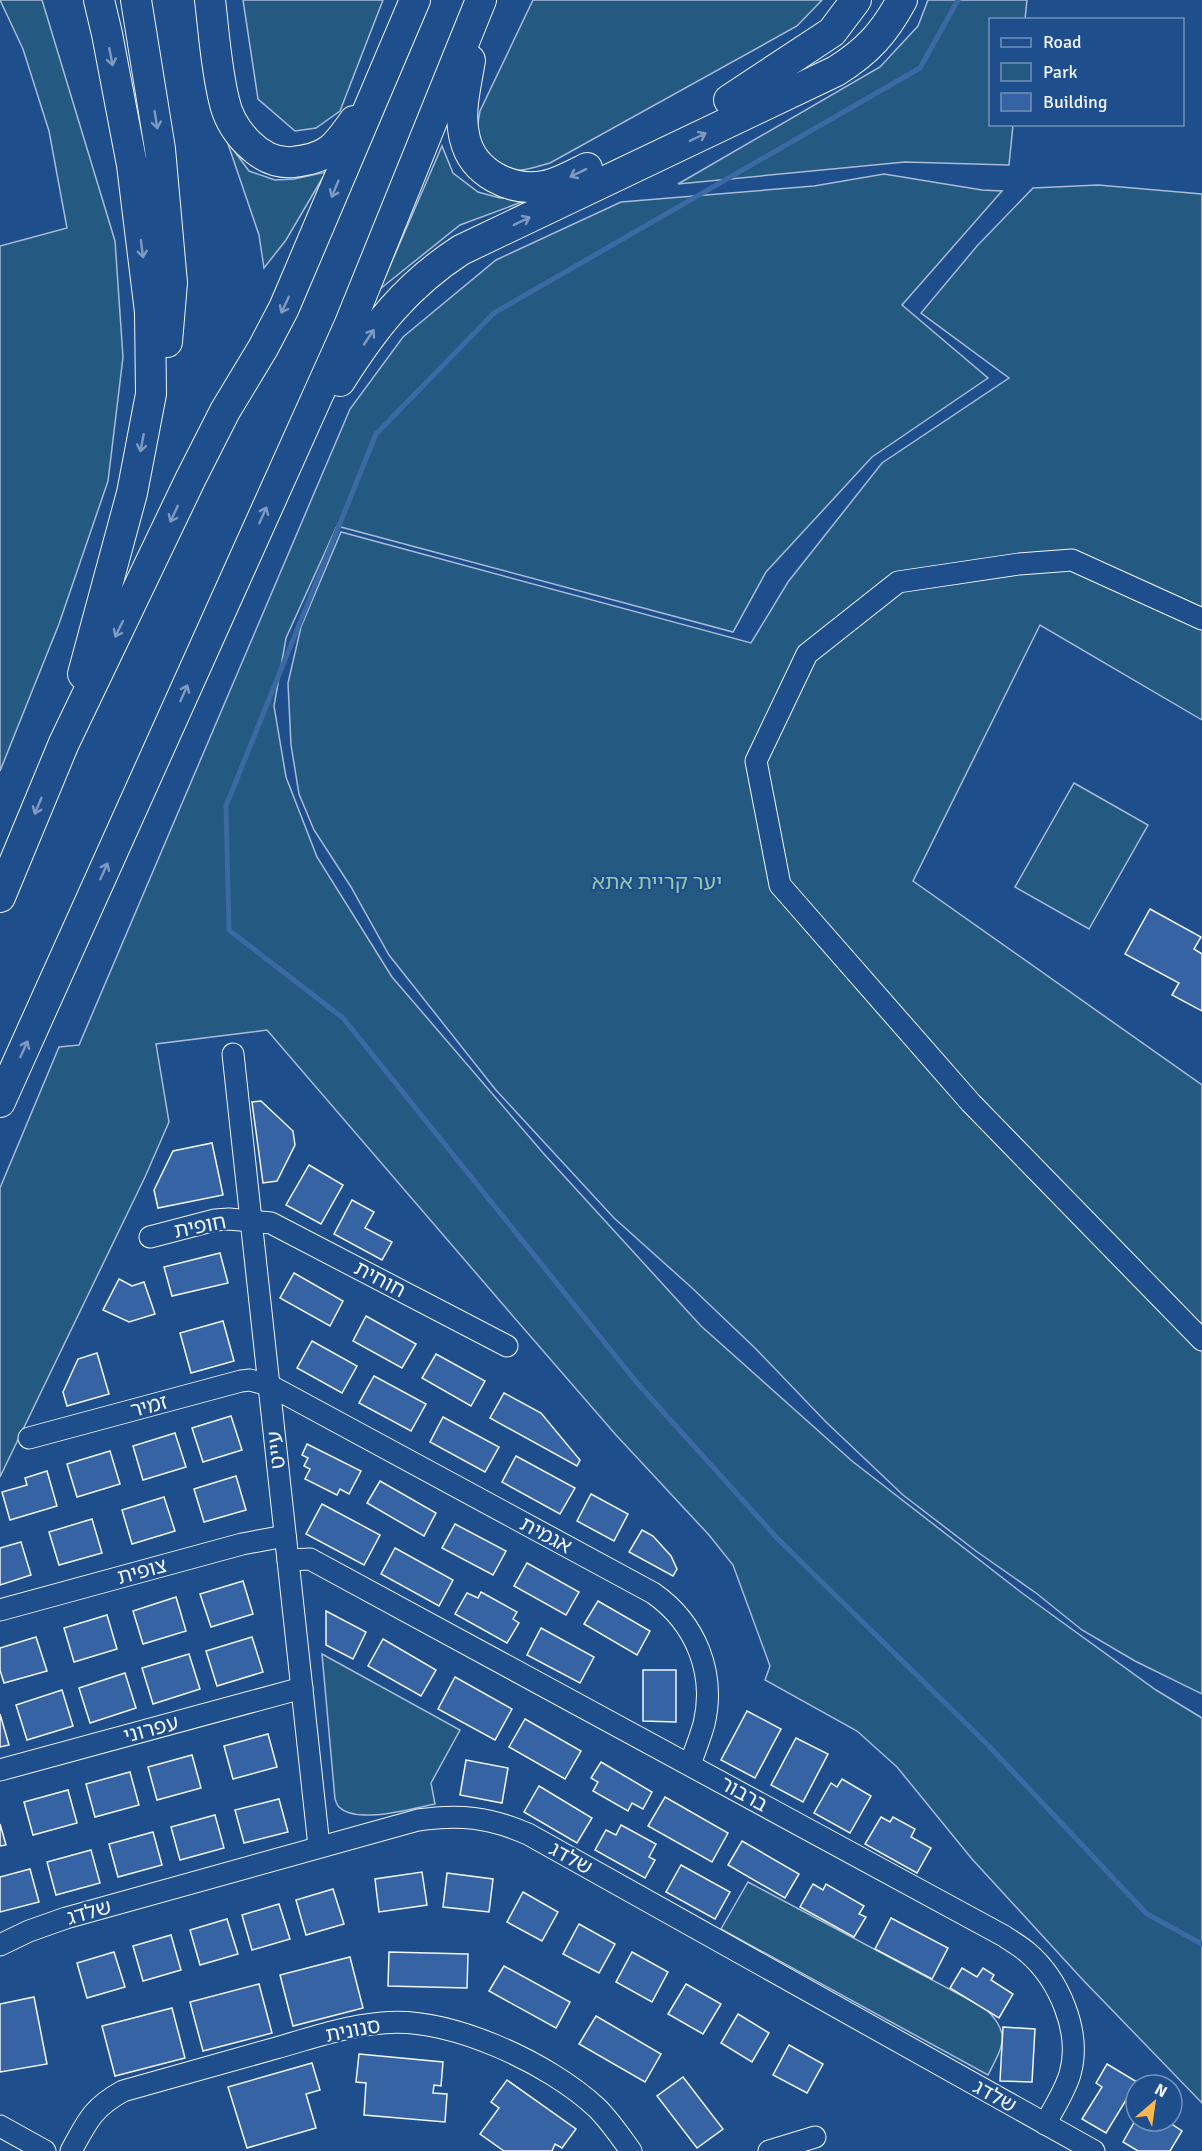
<svg xmlns="http://www.w3.org/2000/svg" width="1202" height="2151" viewBox="0 0 1202 2151" font-family="Signika,'Noto Sans Hebrew',sans-serif">
<style>
.green{fill:#245a82;stroke:#a8bbd7;stroke-width:1.5}
.lines{fill:none;stroke-linecap:round;stroke-linejoin:round}
.stream{stroke:#3b69a3;stroke-width:5}
.building{fill:#3563a3;stroke:#f2f6ff;stroke-width:1.5}
.minor-casing{stroke:#f2f6ff;stroke-width:23}
.highway-casing{stroke:#f2f6ff;stroke-width:32}
.minor{stroke:#1f4e8c;stroke-width:21}
.highway{stroke:#1f4e8c;stroke-width:30}
.oneway{stroke:#7e9ac0}
.labels{text-anchor:middle;stroke-width:4.5;stroke-linejoin:round;paint-order:stroke}
.park-label{font-size:21px;fill:#97c8a6;stroke:#1f4e8c}
.street-label{font-size:21px;fill:#f2f6ff;stroke:#1f4e8c}
</style>
<rect width="100%" height="100%" fill="#1f4e8c"/>
<g class="green">
<path d="M0,0h42l73,241 8,116 -15,124 -49,143 -59,147v-525l67,-18 -18,-97 -26,-82z"/>
<path d="M243,0h140l-43,111 -24,17 -21,3 -37,-32z"/>
<path d="M533,0h289l-25,26 -247,137c-17,5 -41,14 -56,0 -7,-7 -13,-20 -18,-29l4,-23z"/>
<path d="M928,0h99l-2,19 -35,1v104l23,1 -4,40 -104,-3 -227,22 202,-117 38,-41z"/>
<path d="M227,141l22,30 26,9 19,-1 32,-7 -40,68 -22,28 -5,-33z"/>
<path d="M442,146l11,27 25,19 22,6 30,1 -70,26 -80,64z"/>
<path d="M884,174l98,16 20,1 -100,114 86,73 -116,79 -106,115 -33,60 -396,-106 -51,112 -12,68 12,71 31,80 75,120 152,177 157,172 151,135 170,132 134,97 46,28v385l-119,-123 -111,-121 -75,-92 -40,-36 -92,-51 5,-14 -37,-101 -24,-30 -93,-100 -110,-127 -239,-278 -111,14 13,78 -24,55 -145,300v-289l59,-141 20,-2 271,-636 53,-72 93,-77 125,-58 193,-16z"/>
<path d="M1098,185l104,9v526l-162,-95 -127,256 289,204v609l-67,-33 -53,-31 -46,-37 -60,-42 -73,-56 -77,-73 -70,-73 -65,-62 -77,-69 -119,-129 -106,-134 -38,-68 -37,-57 -15,-36 -8,-49 -3,-62 13,-56 40,-95 410,111 37,-61 94,-119 127,-85 -88,-65 56,-67 56,-58z"/>
<path d="M1074,783l74,42 -59,104 -74,-42z"/>
<path d="M322,1654l138,76 -29,53 4,21c-22,4 -78,21 -96,3 -2,-2 -3,-5 -4,-8z"/>
<path d="M748,1882l237,126c27,26 18,37 3,67l-267,-146z"/>
</g>
<g class="lines">
<path class="stream" d="M958,0l-38,68 -426,245 -118,121 -150,372 3,124 114,88 295,366 138,153 211,207 160,170 55,30"/>
</g>
<g class="building">
<path d="M1150,909l51,28 -7,12 8,5v57l-30,-16 7,-12 -54,-29z"/>
<path d="M261,1101l32,30 2,14 -18,36 -14,2 -11,-81z"/>
<path d="M212,1143l11,52 -65,13 -4,-18 19,-39z"/>
<path d="M309,1165l34,20 -22,39 -35,-19z"/>
<path d="M352,1200l22,12 -9,16 27,14 -10,18 -48,-26z"/>
<path d="M220,1253l8,30 -56,13 -8,-29z"/>
<path d="M294,1273l49,28 -13,25 -50,-28z"/>
<path d="M119,1279l13,7 12,-4 11,32 -26,8 -26,-12z"/>
<path d="M366,1316l50,28 -14,24 -49,-27z"/>
<path d="M223,1321l11,40 -43,12 -11,-40z"/>
<path d="M312,1341l45,25 -15,27 -45,-25z"/>
<path d="M97,1353l12,41 -42,12 -4,-14 15,-33z"/>
<path d="M436,1354l49,27 -14,25 -49,-28z"/>
<path d="M374,1376l52,28 -15,27 -52,-28z"/>
<path d="M504,1393l37,20 39,47 -3,6 -87,-48z"/>
<path d="M231,1416l11,34 -39,12 -11,-34z"/>
<path d="M443,1417l56,30 -14,25 -55,-30z"/>
<path d="M175,1433l11,34 -43,13 -10,-34z"/>
<path d="M307,1444l54,27 -12,23 -9,-5 -3,6 -32,-16 5,-10 -6,-3 4,-8 -6,-3z"/>
<path d="M110,1451l10,33 -43,13 -10,-33z"/>
<path d="M516,1456l59,32 -15,26 -58,-32z"/>
<path d="M47,1471l10,35 -47,14 -8,-28 25,-7 -2,-7z"/>
<path d="M236,1476l10,34 -42,12 -10,-33z"/>
<path d="M380,1481l56,32 -12,23 -57,-33z"/>
<path d="M591,1494l37,20 -14,27 -37,-20z"/>
<path d="M164,1497l11,34 -43,13 -10,-34z"/>
<path d="M322,1504l58,31 -16,30 -58,-31z"/>
<path d="M92,1519l10,34 -43,12 -10,-33z"/>
<path d="M455,1524l51,27 -13,24 -51,-27z"/>
<path d="M642,1530l11,6 18,20 6,13 -4,7 -44,-24z"/>
<path d="M21,1542l10,33 -31,10v-37z"/>
<path d="M395,1548l58,32 -14,26 -58,-32z"/>
<path d="M527,1563l52,29 -13,23 -52,-29z"/>
<path d="M243,1581l10,33 -42,13 -11,-33z"/>
<path d="M481,1592l36,20 -4,7 6,4 -12,20 -52,-29 12,-21 11,5z"/>
<path d="M176,1597l10,34 -43,13 -10,-33z"/>
<path d="M598,1601l52,30 -13,24 -53,-31z"/>
<path d="M326,1611l40,21 -13,27 -27,-14z"/>
<path d="M107,1615l10,34 -43,13 -10,-34z"/>
<path d="M541,1628l53,29 -14,26 -53,-28z"/>
<path d="M36,1637l11,34 -43,12 -4,-13v-22z"/>
<path d="M252,1637l11,35 -46,14 -11,-35z"/>
<path d="M383,1639l53,31 -15,26 -53,-30z"/>
<path d="M189,1654l11,35 -47,15 -11,-36z"/>
<path d="M643,1670h33v52l-33,-1z"/>
<path d="M125,1673l11,35 -46,15 -11,-35z"/>
<path d="M455,1677l57,32 -17,31 -57,-31z"/>
<path d="M62,1690l11,36 -46,14 -11,-35z"/>
<path d="M747,1711l34,18 -26,49 -34,-18z"/>
<path d="M0,1714l9,31 -9,2z"/>
<path d="M525,1719l56,32 -16,28 -56,-32z"/>
<path d="M268,1734l9,33 -44,12 -9,-33z"/>
<path d="M796,1738l32,16 -25,48 -32,-17z"/>
<path d="M192,1755l9,33 -44,12 -9,-33z"/>
<path d="M466,1760l42,8 -6,35 -42,-8z"/>
<path d="M601,1762l51,30 -9,17 -11,-6 -4,8 -35,-20 5,-9 -7,-4z"/>
<path d="M130,1772l9,33 -44,12 -9,-33z"/>
<path d="M842,1779l29,17 -21,37 -36,-20 17,-30 6,4z"/>
<path d="M539,1786l53,32 -15,25 -53,-31z"/>
<path d="M68,1790l9,33 -44,12 -9,-33z"/>
<path d="M665,1797l63,36 -16,29 -64,-36z"/>
<path d="M279,1799l9,33 -44,11 -9,-33z"/>
<path d="M215,1815l9,33 -44,12 -9,-33z"/>
<path d="M881,1817l9,5 3,-5 22,12 -4,8 20,11 -14,25 -52,-29z"/>
<path d="M0,1824l6,21 -6,1z"/>
<path d="M621,1825l35,19 -7,13 6,3 -10,18 -50,-28 11,-20 10,5z"/>
<path d="M153,1832l9,33 -44,12 -9,-33z"/>
<path d="M742,1841l57,33 -14,24 -57,-33z"/>
<path d="M91,1850l9,33 -44,12 -9,-33z"/>
<path d="M681,1865l49,27 -15,27 -49,-27z"/>
<path d="M30,1869l9,33 -39,10v-35z"/>
<path d="M422,1872l5,33 -48,7 -4,-33z"/>
<path d="M447,1873l46,6 -4,33 -46,-5z"/>
<path d="M813,1884l10,6 3,-6 38,22 -5,8 7,3 -12,20 -54,-30z"/>
<path d="M333,1889l11,35 -38,11 -10,-35z"/>
<path d="M523,1892l35,20 -16,29 -35,-19z"/>
<path d="M279,1904l11,35 -38,11 -10,-35z"/>
<path d="M891,1918l57,30 -16,31 -57,-30z"/>
<path d="M227,1919l11,35 -38,11 -10,-35z"/>
<path d="M579,1924l36,20 -16,29 -36,-19z"/>
<path d="M171,1935l10,35 -38,11 -10,-35z"/>
<path d="M114,1952l11,35 -38,11 -10,-35z"/>
<path d="M389,1952l79,2 -1,34 -79,-2z"/>
<path d="M632,1952l36,20 -16,30 -36,-20z"/>
<path d="M350,1957l13,51 -70,18 -13,-51z"/>
<path d="M504,1966l66,36 -14,26 -67,-37z"/>
<path d="M962,1968l15,9 6,-9 11,7 -3,5 22,14 -14,24 -49,-30z"/>
<path d="M259,1984l13,49 -69,18 -13,-49z"/>
<path d="M686,1984l35,20 -18,30 -35,-20z"/>
<path d="M34,1997l13,67 -47,8v-68z"/>
<path d="M172,2008l13,50 -70,18 -13,-50z"/>
<path d="M738,2014l31,19 -17,29 -31,-19z"/>
<path d="M596,2016l65,38 -16,28 -66,-38z"/>
<path d="M1003,2027l32,2 -3,53 -32,-1z"/>
<path d="M789,2045l34,19 -16,29 -34,-18z"/>
<path d="M359,2054l84,8 -2,24 -7,-1 -1,8 14,1 -2,28 -81,-7 2,-32 -10,-1z"/>
<path d="M312,2063l8,27 -14,4 10,34 -69,20 -19,-61z"/>
<path d="M1107,2064l30,18 -31,51 -24,-14 20,-32 -6,-4z"/>
<path d="M683,2077l40,52 -26,19 -40,-52z"/>
<path d="M507,2080l69,49 -14,19 -7,-4 -3,7h-48l-24,-17 19,-26 -8,-6z"/>
<path d="M1136,2119v2h31l15,10 -12,20h-32l-15,-9z"/>
</g>
<g class="lines">
<defs>
<g id="minor">
<path d="M1202,619l-130,-59 -53,4 -121,18 -91,72 -51,107 24,124 191,218 231,237"/>
<path d="M233,1054l86,792"/>
<path d="M150,1237l65,-17 14,-1 42,4 236,123"/>
<path d="M29,1438l212,-57 9,-1 19,5 384,208c43,30 63,80 51,131 -4,14 -9,27 -14,40"/>
<path d="M288,1560l22,-1 694,377c7,5 16,10 23,16 32,27 55,80 43,122 -5,17 -16,34 -25,50"/>
<path d="M0,1610l242,-66 43,-8"/>
<path d="M0,1770l302,-82"/>
<path d="M0,1945l29,-14 37,-13 352,-98c41,-6 71,-3 110,14l566,317"/>
<path d="M0,2126l45,25"/>
<path d="M71,2151c16,-29 21,-43 52,-60 51,-14 102,-29 153,-43 35,-10 70,-22 106,-25 67,-7 167,40 215,85 13,13 23,28 34,43"/>
<path d="M769,2151l46,-14"/>
</g>
<g id="highway">
<path d="M136,0l24,149 12,134 -5,59"/>
<path d="M210,0c4,33 6,67 14,100 6,29 35,65 69,62 35,-4 42,-14 61,-41"/>
<path d="M470,60c-4,26 -12,53 -5,79 8,34 46,53 79,47 15,-3 29,-11 43,-18"/>
<path d="M729,100l103,-68 24,-32"/>
<path d="M340,381c34,-54 67,-96 121,-131l375,-179c32,-20 48,-38 66,-71"/>
<path d="M83,674l49,-181 19,-99 -1,-82 -18,-147 -25,-131 -8,-34"/>
<path d="M0,897l64,-154 127,-265 34,-67 38,-63 21,-40 131,-308"/>
<path d="M0,1102l349,-776 132,-326"/>
</g>
</defs>
<use href="#minor" class="minor-casing"/>
<use href="#highway" class="highway-casing"/>
<use href="#minor" class="minor"/>
<use href="#highway" class="highway"/>
</g>
<defs><path id="oneway-shaft" d="M-6 0H5M1.5-3L5.5 0L1.5 3" fill="none" stroke-width="1.6" stroke-linecap="round" stroke-linejoin="round" transform="scale(1.5)"/></defs>
<g class="oneway">
<use href="#oneway-shaft" transform="translate(111 57) rotate(79)"/>
<use href="#oneway-shaft" transform="translate(156 120) rotate(81)"/>
<use href="#oneway-shaft" transform="translate(698 137) rotate(-26)"/>
<use href="#oneway-shaft" transform="translate(578 173) rotate(154)"/>
<use href="#oneway-shaft" transform="translate(335 189) rotate(113)"/>
<use href="#oneway-shaft" transform="translate(522 221) rotate(-26)"/>
<use href="#oneway-shaft" transform="translate(142 249) rotate(83)"/>
<use href="#oneway-shaft" transform="translate(285 305) rotate(115)"/>
<use href="#oneway-shaft" transform="translate(369 337) rotate(-56)"/>
<use href="#oneway-shaft" transform="translate(142 443) rotate(101)"/>
<use href="#oneway-shaft" transform="translate(174 514) rotate(115)"/>
<use href="#oneway-shaft" transform="translate(263 515) rotate(-66)"/>
<use href="#oneway-shaft" transform="translate(119 629) rotate(116)"/>
<use href="#oneway-shaft" transform="translate(184 693) rotate(-66)"/>
<use href="#oneway-shaft" transform="translate(38 806) rotate(113)"/>
<use href="#oneway-shaft" transform="translate(104 871) rotate(-66)"/>
<use href="#oneway-shaft" transform="translate(24 1049) rotate(-66)"/>
</g>
<g class="labels">
<g class="park-label">
<text x="657" y="889">יער קריית אתא</text>
</g>
<g class="street-label">
<text transform="translate(200 1226) rotate(-11)" y="7">חופית</text>
<text transform="translate(380 1279) rotate(28)" y="7">חוחית</text>
<text transform="translate(149 1406) rotate(-15)" y="7">זמיר</text>
<text transform="translate(276 1450) rotate(-96)" y="7">עייט</text>
<text transform="translate(546 1535) rotate(28)" y="7">אגמית</text>
<text transform="translate(142 1571) rotate(-15)" y="7">צופית</text>
<text transform="translate(151 1729) rotate(-15)" y="7">עפרוני</text>
<text transform="translate(744 1794) rotate(29)" y="7">ברבור</text>
<text transform="translate(571 1858) rotate(29)" y="7">שלדג</text>
<text transform="translate(89 1912) rotate(-16)" y="7">שלדג</text>
<text transform="translate(353 2030) rotate(-11)" y="7">סנונית</text>
<text transform="translate(995 2096) rotate(29)" y="7">שלדג</text>
</g>
</g>
<rect x="989" y="18" width="195" height="108" fill="#1f4e8c" stroke="#7391ba" stroke-width="1.5"/>
<rect x="1001" y="38" width="30" height="9" fill="#1f4e8c" stroke="#7391ba" stroke-width="1.5"/>
<text x="1043" y="48" font-size="18" fill="#f2f6ff">Road</text>
<rect x="1001" y="63" width="30" height="18" fill="#245a82" stroke="#7391ba" stroke-width="1.5"/>
<text x="1043" y="78" font-size="18" fill="#f2f6ff">Park</text>
<rect x="1001" y="93" width="30" height="18" fill="#3563a3" stroke="#7391ba" stroke-width="1.5"/>
<text x="1043" y="108" font-size="18" fill="#f2f6ff">Building</text>
<g transform="translate(1154 2103) rotate(29)"><circle r="28" fill="#1f4e8c" stroke="#7391ba" stroke-width="1.5"/>
<path d="M0-4.5L10 22L0 15L-10 22Z" fill="#ffb74d"/>
<text y="-9" font-size="16" font-weight="bold" text-anchor="middle" fill="#f2f6ff">N</text>
</g>
</svg>
